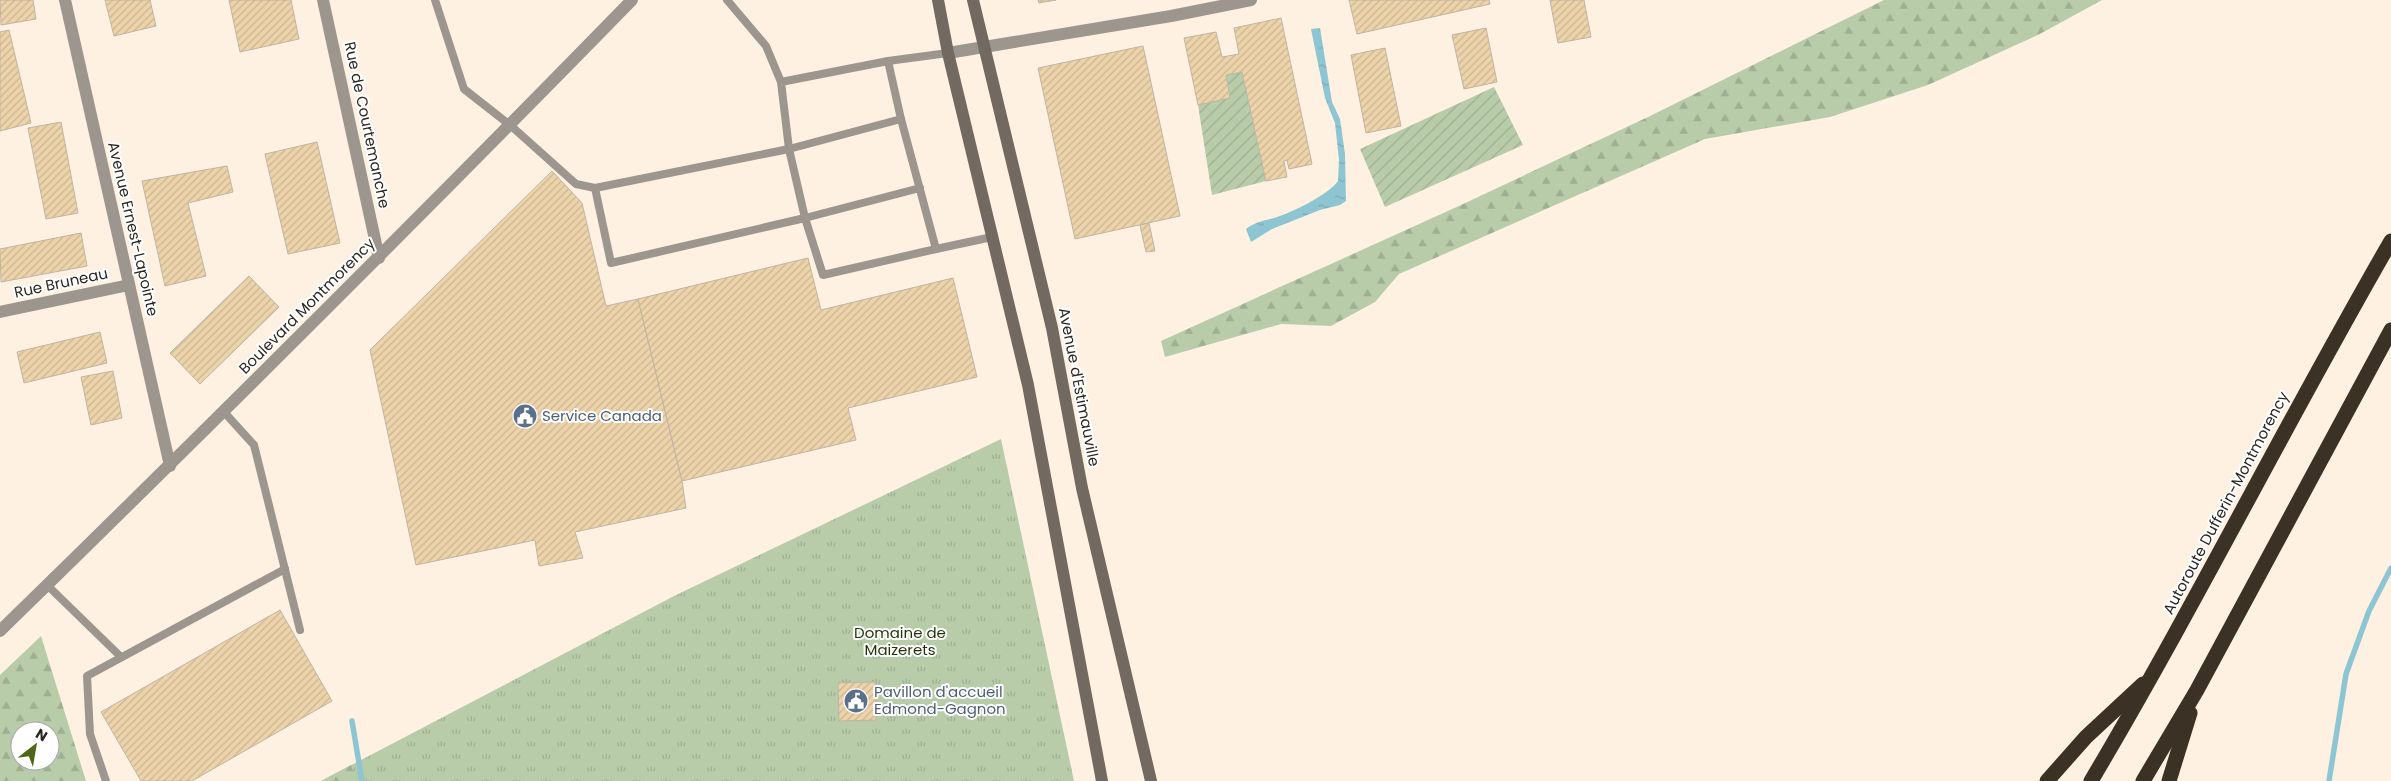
<svg xmlns="http://www.w3.org/2000/svg" width="2391" height="781" viewBox="0 0 2391 781" font-family="Poppins,sans-serif">
<style>
.grass{fill:url(#grass-tufts)}
.forest{fill:url(#forest-firs);fill-rule:evenodd}
.garden{fill:url(#garden-furrows)}
.water{fill:url(#water-ripples)}
.lines{fill:none;stroke-linecap:round;stroke-linejoin:round}
.stream{stroke:#8dc6d2;stroke-width:5.5}
.building{fill:url(#building-hatch);stroke:#bfb5a4}
.lane{stroke:#9c968f;stroke-width:8}
.street{stroke:#9c968f;stroke-width:12}
.secondary{stroke:#726960;stroke-width:12}
.highway{stroke:#3c3125;stroke-width:15}
.labels{text-anchor:middle;stroke-width:4;stroke-linejoin:round;paint-order:stroke}
.street-label{font-size:15px;fill:#2b2620;stroke:#fff}
.service-label{font-size:15px;fill:#4e5e75;stroke:#fff;text-anchor:start}
.park-label{font-size:15px;fill:#1d3306;stroke:#fff}
</style>
<defs>
<pattern id="grass-tufts" width="24" height="20" patternUnits="userSpaceOnUse" patternTransform="scale(1.25)"><rect width="24" height="20" fill="#b8ccaa"/><path d="M3 7l-1-3M5 7V3M7 7l1-3M15 17l-1-3M17 17v-4M19 17l1-3" fill="none" stroke="#9eaf92"/></pattern>
<pattern id="forest-firs" width="22" height="20" patternUnits="userSpaceOnUse" patternTransform="scale(1.25)"><rect width="22" height="20" fill="#b8ccaa"/><path d="M5 1l3.5 6h-7zM16 11l3.5 6h-7z" fill="#9eaf92"/></pattern>
<pattern id="garden-furrows" width="10" height="10" patternUnits="userSpaceOnUse" patternTransform="scale(1.25)"><rect width="10" height="10" fill="#b8ccaa"/><path d="M-1 1l2-2M0 10L10 0M9 11l2-2" fill="none" stroke="#9eaf92"/></pattern>
<pattern id="water-ripples" width="26" height="14" patternUnits="userSpaceOnUse" patternTransform="scale(1.25)"><rect width="26" height="14" fill="#8dc6d2"/><path d="M2 4q2-2 4 0t4 0M15 11q2-2 4 0t4 0" fill="none" stroke="#7aaab4"/></pattern>
<pattern id="building-hatch" width="6" height="6" patternUnits="userSpaceOnUse" patternTransform="scale(1.25)"><rect width="6" height="6" fill="#edd3aa"/><path d="M-1 1l2-2M0 6l6-6M5 7l2-2" fill="none" stroke="#cbb592"/></pattern>
</defs>
<rect width="100%" height="100%" fill="#fef1e1"/>
<path class="grass" d="M1001,439l73,342h-753l353,-185z"/>
<g class="forest">
<path d="M1884,0h218l-64,35 -110,50 -98,32 -125,22 -306,135 -24,28 -44,24 -50,-2 -116,33 -4,-16 300,-136 187,-88z"/>
<path d="M41,636l45,145h-86v-106zM20,731h30v30h-30z"/>
<path d="M351,765l5,16h-35z"/>
</g>
<g class="garden">
<path d="M1242,72l24,109 -54,14 -14,-90 32,-7 -4,-23z"/>
<path d="M1494,87l29,58 -138,62 -25,-58z"/>
</g>
<path class="water" d="M1320,28l12,74 8,17 5,35 1,47 -6,4 -20,5 -48,19 -21,13 -5,-13c9,-7 17,-8 28,-11 17,-5 54,-23 64,-37l1,-21 -4,-37 -10,-25 -14,-69z"/>
<g class="lines">
<g class="stream">
<path d="M352,721l10,60"/>
<path d="M2329,781l17,-107 23,-63 22,-43"/>
</g>
</g>
<g class="building">
<path d="M0,0h33l3,19 -35,6z"/>
<path d="M105,0h45l6,26 -42,10z"/>
<path d="M229,0h62l8,39 -59,13z"/>
<path d="M1038,0h18l-17,3z"/>
<path d="M1349,0h140l1,4 -133,30z"/>
<path d="M1550,0h34l7,37 -33,6z"/>
<path d="M1281,18l31,146 -23,5 -2,-9 -3,1 3,16 -21,4 -24,-109 -16,3 4,23 -32,7 -14,-67 32,-6 6,25 17,-3 -5,-26z"/>
<path d="M1486,28l11,54 -33,7 -12,-54z"/>
<path d="M9,30l22,93 -31,8v-99z"/>
<path d="M1143,46l37,170 -105,23 -37,-171z"/>
<path d="M1385,48l16,78 -35,7 -15,-78z"/>
<path d="M61,122l17,91 -32,6 -18,-91z"/>
<path d="M317,142l23,101 -52,11 -23,-100z"/>
<path d="M227,166l6,26 -45,11 18,73 -41,10 -23,-105z"/>
<path d="M552,171l30,32 24,103 32,-7 44,182 4,27 -111,24 8,26 -44,8 -4,-26 -119,25 -46,-215z"/>
<path d="M1149,223l6,28 -9,1 -6,-27z"/>
<path d="M81,233l6,33 -86,16 -1,-33z"/>
<path d="M808,258l13,52 132,-32 24,99 -129,31 8,32 -174,41 -44,-182z"/>
<path d="M249,276l30,31 -79,77 -30,-31z"/>
<path d="M100,332l7,31 -83,20 -7,-31z"/>
<path d="M113,371l9,47 -31,7 -10,-48z"/>
<path d="M280,610l52,91 -140,80h-51l-40,-69z"/>
<path d="M875,682l1,38 -37,1 -1,-38z"/>
</g>
<g class="lines">
<g class="lane">
<path d="M435,0l29,89 46,36 66,59 19,4"/>
<path d="M727,0l39,46 15,36"/>
<path d="M888,61l13,58 -112,30 -194,39 16,75 194,-45 115,-30"/>
<path d="M901,119l35,130 56,-12"/>
<path d="M936,249l-113,26 -18,-57 -16,-69 -8,-67 107,-21 60,-8"/>
<path d="M224,412l30,33 46,185"/>
<path d="M47,585l74,72"/>
<path d="M106,781l-16,-47 -3,-58 198,-107"/>
</g>
<g class="street">
<path d="M65,0l105,466"/>
<path d="M323,0l56,258"/>
<path d="M948,53l223,-37 80,-16"/>
<path d="M0,312l129,-27"/>
<path d="M0,631c213,-208 424,-418 632,-631"/>
</g>
<g class="secondary">
<path d="M938,0l10,53 80,332 74,396"/>
<path d="M973,0l79,328 30,160 69,293"/>
</g>
<g class="highway">
<path d="M2047,781l39,-44 57,-53"/>
<path d="M2091,781c105,-177 197,-362 300,-540"/>
<path d="M2143,781l54,-91 194,-360"/>
<path d="M2169,781l21,-68"/>
</g>
</g>
<defs>
<symbol id="civic-disc" viewBox="-11 -11 22 22"><circle r="9.5" fill="#5c6f8a" stroke="#fff"/><path d="M-.6-6.5H3V-4.5H.6V-3L4-1V1h2V6H-6V1h2V-1L-.6-3ZM-1.2 2.5V6h2.4V2.5Z" fill="#fff"/></symbol>
</defs>
<g fill-rule="evenodd">
<use href="#civic-disc" x="511" y="402" width="28" height="28"/>
<use href="#civic-disc" x="842" y="687" width="28" height="28"/>
</g>
<g class="labels">
<g class="street-label">
<text transform="translate(367 125) rotate(78)" y="5">Rue de Courtemanche</text>
<text transform="translate(133 229) rotate(77)" y="5">Avenue Ernest-Lapointe</text>
<text transform="translate(61 283) rotate(-12)" y="5">Rue Bruneau</text>
<text transform="translate(307 306) rotate(-45)" y="5">Boulevard Montmorency</text>
<text transform="translate(1079 387) rotate(79)" y="5">Avenue d'Estimauville</text>
<text transform="translate(2226 503) rotate(-62)" y="5">Autoroute Dufferin-Montmorency</text>
</g>
<g class="service-label">
<text x="542" y="421">Service Canada</text>
<text x="874" y="697">Pavillon d'accueil<tspan x="874" dy="17">Edmond-Gagnon</tspan></text>
</g>
<g class="park-label">
<text x="900" y="638">Domaine de<tspan x="900" dy="17">Maizerets</tspan></text>
</g>
</g>
<g transform="translate(35 746) rotate(31)"><circle r="24" fill="#ffffff" stroke="#aaa8a6"/>
<path d="M0-4L9 19L0 12L-9 19Z" fill="#4e6616"/>
<text y="-8" font-size="14" font-weight="bold" text-anchor="middle" fill="#2b2620">N</text>
</g>
</svg>
